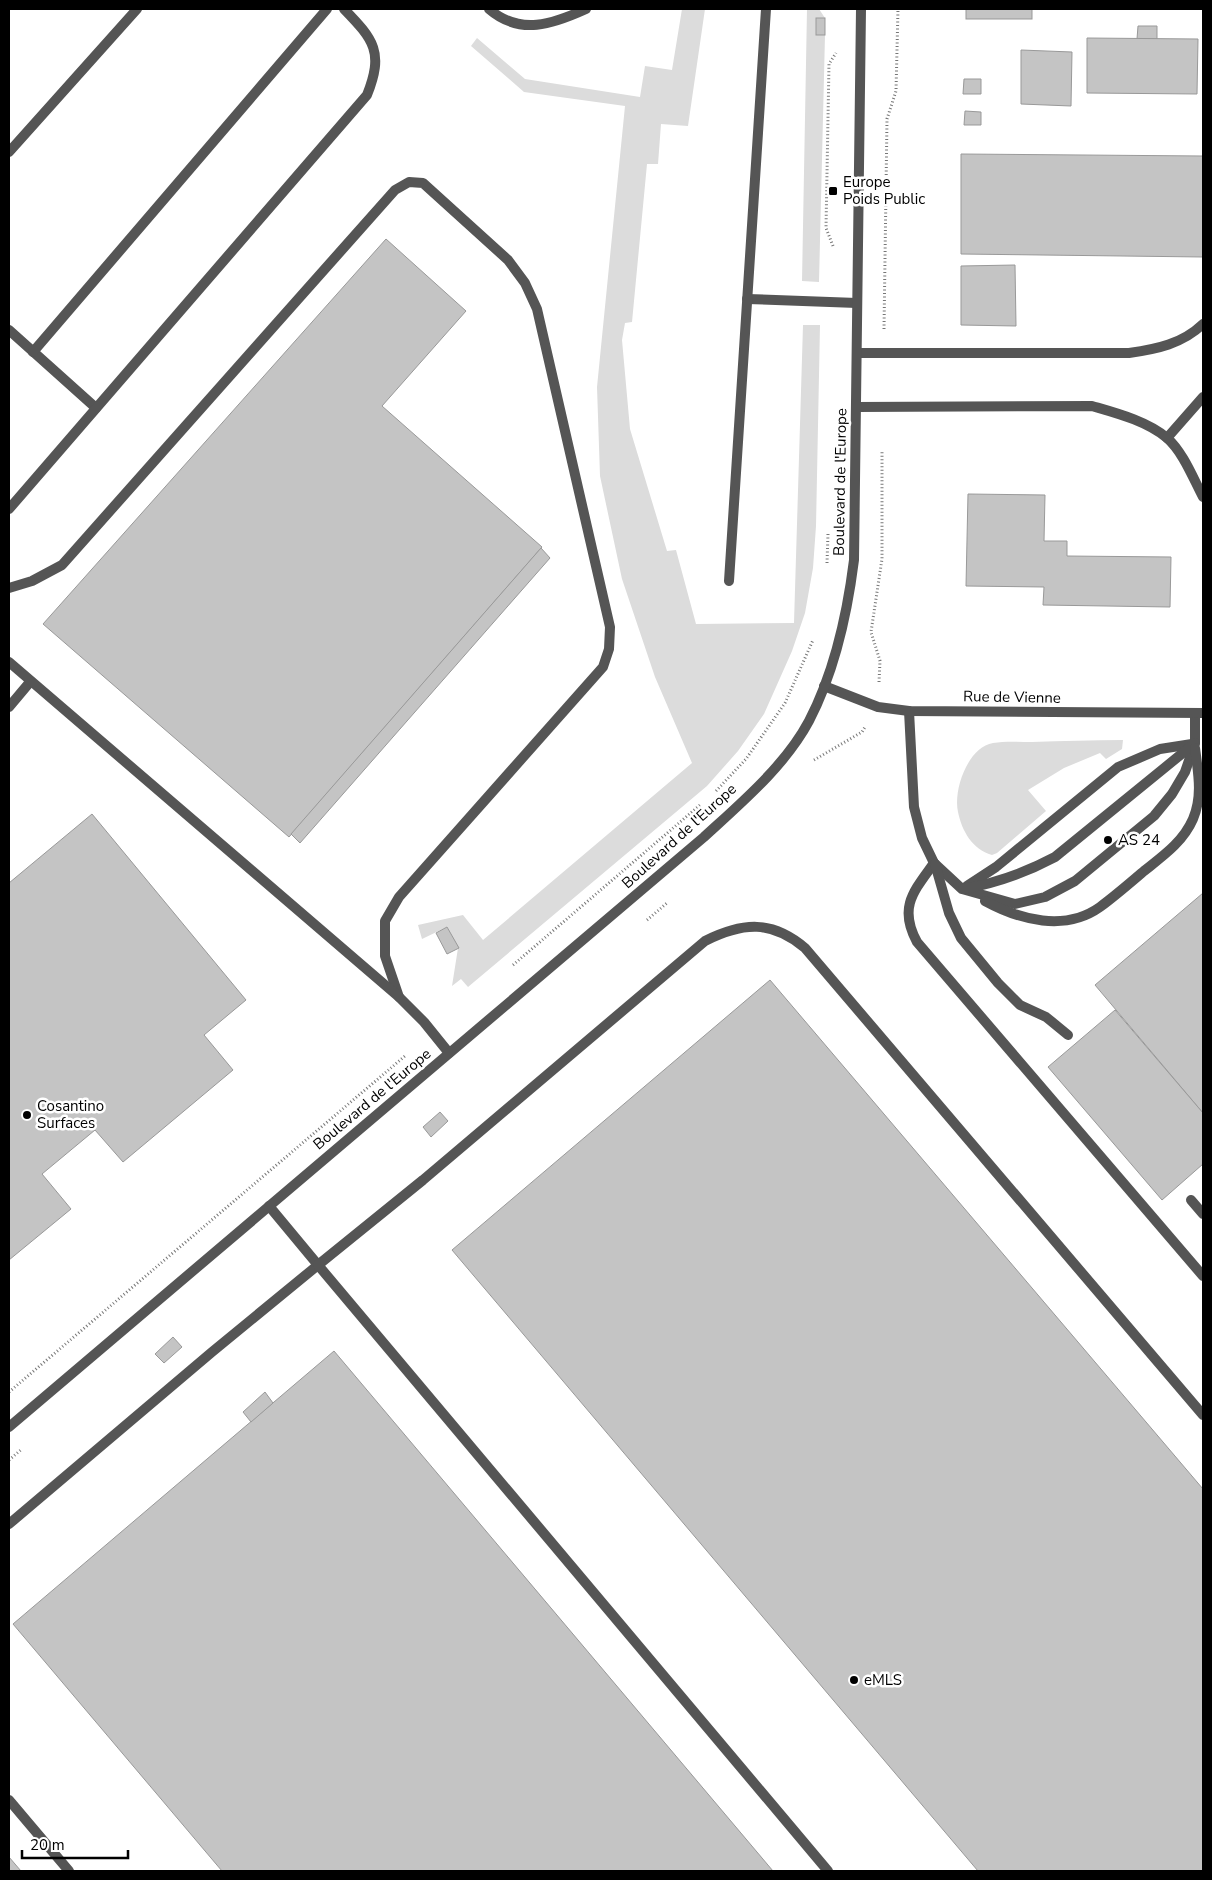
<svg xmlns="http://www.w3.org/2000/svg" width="1212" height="1880" viewBox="0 0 1212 1880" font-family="'Nunito Sans',sans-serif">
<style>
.green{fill:#dcdcdc}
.building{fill:#c4c4c4;stroke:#999}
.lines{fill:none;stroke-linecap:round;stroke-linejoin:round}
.path{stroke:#777;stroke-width:3;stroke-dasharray:1 2.5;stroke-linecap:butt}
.service{stroke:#555;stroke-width:10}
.minor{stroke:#555;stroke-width:10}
.tertiary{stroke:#555;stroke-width:10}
.poi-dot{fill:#000;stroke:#fff;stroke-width:2}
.labels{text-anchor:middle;stroke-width:5;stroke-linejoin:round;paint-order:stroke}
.poi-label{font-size:15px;fill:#000;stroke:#fff;text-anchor:start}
.street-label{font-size:15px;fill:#000;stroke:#fff}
</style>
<rect width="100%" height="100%" fill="#fff"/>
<g class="green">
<path d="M682,9h23l-17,117 -27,-2 -3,40h-11l-15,158 -7,1 -3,17 8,89 37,122 9,-1 20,74 98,-1 9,-298h17l-4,201 -3,42 -8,45 -13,38 -28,63 -26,37 -31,35 -239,201 -7,-8 -9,7 6,-38 -11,-21 -25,12 -4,-14 45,-10 20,25 209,-177 -37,-86 -33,-98 -22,-103 -3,-89 28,-281 -101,-14 -53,-46 6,-8 48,41 115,18 5,-31 27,4z"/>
<path d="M807,9h12l6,9h-9v17h9l-6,247 -17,-1z"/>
<path d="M1123,740l-1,9 -16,10 -6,-6 -36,15 -36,22 18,21 -49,42 -5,2c-20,-6 -30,-24 -34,-43 -5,-22 10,-65 35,-69 12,-2 26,-1 39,-1 30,-1 61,-2 91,-2z"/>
</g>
<g class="building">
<rect x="966" y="9" width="66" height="10"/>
<rect x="816" y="18" width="9" height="17"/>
<path d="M1138,26h19v13h-20z"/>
<path d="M1087,38l111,1 -1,55 -110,-1z"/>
<path d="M1021,50l51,2 -1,54 -50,-2z"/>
<path d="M964,79h17v15h-18z"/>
<path d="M965,111l16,1v13h-17z"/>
<path d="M961,154l242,2v101l-242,-3z"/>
<path d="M386,239l80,72 -84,95 160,141 -253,290 -246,-213z"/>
<path d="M1015,265l1,61 -55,-1v-59z"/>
<path d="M968,494l77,1 -1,46h23v15l104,1 -1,50 -127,-2 1,-18 -78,-1z"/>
<path d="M541,548l9,10 -250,285 -9,-9z"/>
<path d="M92,814l154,186 -42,35 29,35 -110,92 -28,-32 -53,44 29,35 -62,51v-377z"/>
<path d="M1203,893v220l-108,-128z"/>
<path d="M447,927l12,21 -12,6 -11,-21z"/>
<path d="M770,980l433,509v382h-225l-526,-621z"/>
<path d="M1115,1010l88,103v51l-41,36 -114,-133z"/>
<path d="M440,1112l8,9 -17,16 -8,-10z"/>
<path d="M173,1337l9,10 -18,16 -9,-9z"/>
<path d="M334,1351l439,520h-551l-209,-247z"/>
<path d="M265,1392l8,11 -22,19 -8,-10z"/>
<path d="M9,1857l12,14h-12z"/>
</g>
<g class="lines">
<g class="path">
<path d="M833,246l-7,-18 3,-164 7,-11"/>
<path d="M884,329l3,-210 9,-28 2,-82"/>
<path d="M827,563l1,-29"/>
<path d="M879,682l1,-21 -9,-29 11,-73v-108"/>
<path d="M814,760l48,-28 3,-5"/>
<path d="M716,791l30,-32 39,-56 28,-63"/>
<path d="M647,920l20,-17"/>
<path d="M513,965l187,-160"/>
<path d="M9,1392l396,-336"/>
<path d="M9,1460l13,-11"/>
</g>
<g class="service">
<path d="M489,9c31,27 64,15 97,0"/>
<path d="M9,152l128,-143"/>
<path d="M747,299l110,4"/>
<path d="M9,330l87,78"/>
<path d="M33,352l294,-343"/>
<path d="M857,353h272c28,-4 53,-9 74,-29"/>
<path d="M856,407l236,-1c24,7 55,15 75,32 16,14 26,40 36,59"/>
<path d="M1167,438l36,-41"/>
<path d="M9,509l358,-414c17,-43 7,-55 -23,-86"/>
<path d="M729,581l37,-572"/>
<path d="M9,588l23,-7 30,-16 333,-375 14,-8 14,1 85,77 17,23 12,26 73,318 -1,22 -6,18 -204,230 -14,24v35l14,41"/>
<path d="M9,707l21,-25"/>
<path d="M909,711l5,96 8,31 12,25c-20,28 -36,44 -17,79l286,334"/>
<path d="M934,863l28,26 53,15 30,-7 30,-16 79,-65 18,-22 13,-22 10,-29v-30"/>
<path d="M935,864l14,49 12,25 37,45 22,22 26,12 22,18"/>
<path d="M967,886l29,-19 122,-100 42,-18 32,-5"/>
<path d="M963,889c34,-6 62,-16 92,-32l140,-114"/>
<path d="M985,901c35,19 80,31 115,6 15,-11 30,-24 44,-36 19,-15 39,-29 49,-52 10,-23 5,-47 2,-71"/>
<path d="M1191,1200l12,14"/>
<path d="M9,1524l203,-172 106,-87 -49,-59"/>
<path d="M9,1800l60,71"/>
<path d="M828,1871l-510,-606 105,-85 282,-239c38,-19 67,-21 100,7l398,467"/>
</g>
<g class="minor">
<path d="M9,662l390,335 25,25 25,31"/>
<path d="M824,686l54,21 31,4 294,2"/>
</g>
<path class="tertiary" d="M9,1427l695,-590c37,-34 81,-71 105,-116 26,-50 38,-105 45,-161l7,-551"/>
</g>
<g class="poi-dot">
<rect x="828" y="186" width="10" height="10" rx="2.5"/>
<circle cx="1108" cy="840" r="5"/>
<circle cx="27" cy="1115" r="5"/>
<circle cx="854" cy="1680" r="5"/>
</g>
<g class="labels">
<g class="poi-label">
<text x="843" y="187">Europe<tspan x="843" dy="17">Poids Public</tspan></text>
<text x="1118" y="845">AS 24</text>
<text x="37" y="1111">Cosantino<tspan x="37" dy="17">Surfaces</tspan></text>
<text x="864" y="1685">eMLS</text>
</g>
<g class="street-label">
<text transform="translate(840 482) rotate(-89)" y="5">Boulevard de l'Europe</text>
<text transform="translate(1012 697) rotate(1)" y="5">Rue de Vienne</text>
<text transform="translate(679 836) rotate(-42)" y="5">Boulevard de l'Europe</text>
<text transform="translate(372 1099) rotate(-40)" y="5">Boulevard de l'Europe</text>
</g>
</g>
<rect width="1212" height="1880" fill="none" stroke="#000000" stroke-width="20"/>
<path d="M22 1850v8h106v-8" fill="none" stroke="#000000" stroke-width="2.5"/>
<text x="30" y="1850" font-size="15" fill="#000000" stroke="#ffffff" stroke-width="4" paint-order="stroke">20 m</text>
</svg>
